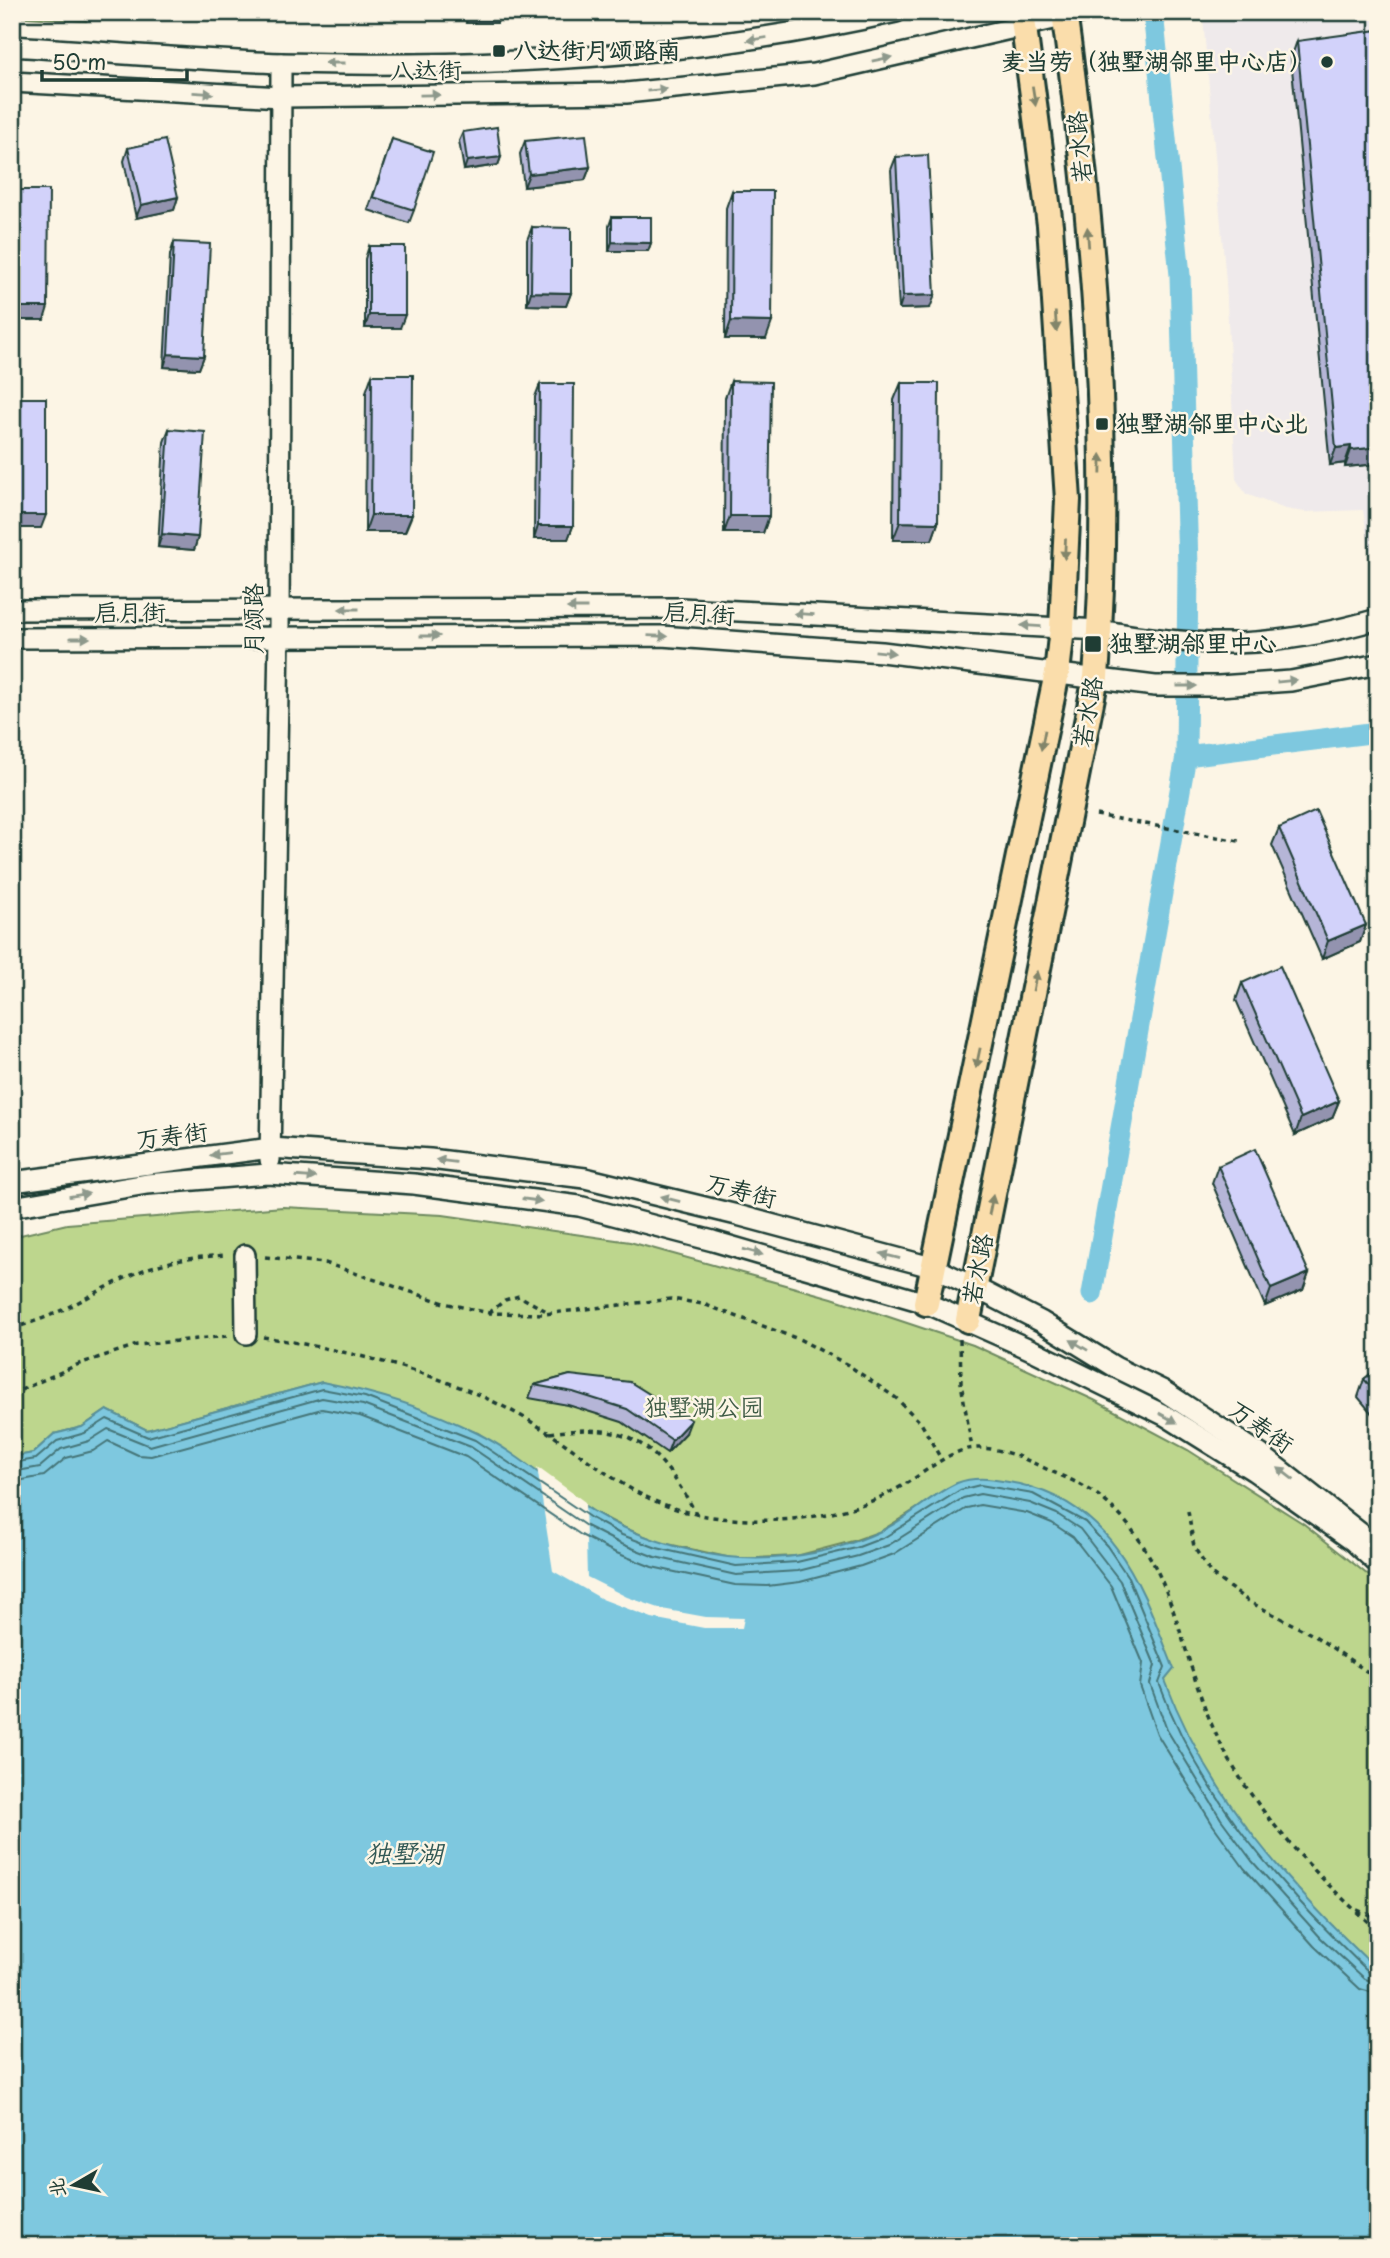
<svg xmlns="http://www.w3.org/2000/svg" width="1390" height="2258" viewBox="0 0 1390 2258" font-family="'Playpen Sans','LXGW WenKai TC',sans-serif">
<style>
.built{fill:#efeaeb}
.green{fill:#bdd68d;stroke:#6e8a60;stroke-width:2}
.water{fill:#7ec8df;stroke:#58909b;stroke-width:2}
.pier{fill:#fcf5e5}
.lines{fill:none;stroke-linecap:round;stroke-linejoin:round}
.shore{stroke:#457578;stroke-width:2}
.canal{stroke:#7ec8df;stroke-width:21}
.minor-casing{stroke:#1f3d34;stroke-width:24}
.major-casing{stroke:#1f3d34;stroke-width:30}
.path{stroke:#1f3d34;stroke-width:3.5;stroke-dasharray:5 5;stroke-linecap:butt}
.minor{stroke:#fcf5e5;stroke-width:19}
.major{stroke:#faddab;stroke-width:24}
.wall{fill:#b5b5d7;stroke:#1f3d34;stroke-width:2}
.shaded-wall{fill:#9393af;stroke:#1f3d34;stroke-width:2}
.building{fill:#d2d2fa;stroke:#1f3d34;stroke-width:2}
.oneway{fill:#8e998c}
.oneway2{fill:#82856a}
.poi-dot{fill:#1f3d34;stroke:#fcf5e5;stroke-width:2.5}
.labels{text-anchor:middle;stroke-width:5;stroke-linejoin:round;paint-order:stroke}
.poi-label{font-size:24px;font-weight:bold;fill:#1f3d34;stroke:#fcf5e5;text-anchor:start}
.street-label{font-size:24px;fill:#1f3d34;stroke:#fcf5e5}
.park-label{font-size:24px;fill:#3f5c46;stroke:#fcf5e5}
.water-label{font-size:26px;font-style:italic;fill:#325956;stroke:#fcf5e5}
</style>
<rect width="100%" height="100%" fill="#fcf5e5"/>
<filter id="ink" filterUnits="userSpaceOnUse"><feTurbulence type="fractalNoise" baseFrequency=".0143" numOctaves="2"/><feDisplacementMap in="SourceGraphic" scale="14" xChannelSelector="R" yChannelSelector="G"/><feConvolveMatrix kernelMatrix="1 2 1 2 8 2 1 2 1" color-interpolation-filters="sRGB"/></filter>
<g filter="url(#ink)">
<path class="built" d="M1215,12h163v547l-7,2 -8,-51 -58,2 -20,-3 -39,-15 -10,-15 -10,-197 -23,-264z"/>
<g class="green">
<path d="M12,12h71l3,9 -74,-5z"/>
<path d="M283,1207l160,8 187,27 202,56 141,47 121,55 94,50 116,74 74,59v397l-42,-34 -379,-463 -76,48 -28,10 -57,15 -60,3 -77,-17 -34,-14 -31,-16 -116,-79 -156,-51 -175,48 -40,-20 -25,17 -28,7 -21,19 -21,4v-220l55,-13z"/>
</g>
<path class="water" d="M322,1382c53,10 107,27 155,51 43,21 78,56 119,80 30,18 64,30 98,38 61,15 129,7 187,-20 27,-12 49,-36 76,-48 20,-8 42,-3 62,1 97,22 123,104 155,185l-9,11c42,115 125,207 213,290v276h-1366v-789l21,-4 21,-19 28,-7 25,-17 40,20z"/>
<path class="pier" d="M537,1467l48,35 2,75 40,20 35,12 44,8 38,1 -2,10h-38l-52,-10 -50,-19 -49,-28z"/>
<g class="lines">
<g class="shore">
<path d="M12,1463l24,-4 21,-18 28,-8 22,-14 41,18 174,-48 43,8 110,43 116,78 31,17 35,13 79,18 61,-4 59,-14 29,-11 75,-47 20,-5 53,9 52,28 22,24 21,31 37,90 -6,16c42,115 124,207 211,290l8,2"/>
<path d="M12,1472l28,-5 21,-18 28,-8 19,-12 42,17 172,-48 41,7 108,42 115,79 33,17 36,14 81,18 62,-4 60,-15 31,-11 74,-47 17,-4 50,9 27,11 23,15 40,52 35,84 -5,19 17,46 54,89 31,42 69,77 44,41 13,4"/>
<path d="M12,1482l32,-6 22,-18 27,-7 15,-10 30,14 13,1 171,-47 38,7 106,41 115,78 33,17 38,15 83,18 32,1 33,-4 61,-16 33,-12 73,-46 13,-3 47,8 25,10 21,14 38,49 32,77 -3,23 17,48 56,91 31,43 70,78 46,43 18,5"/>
</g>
<g class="canal">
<path d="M1186,756l192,-24"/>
<path d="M1092,1294l94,-538 2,-189 -8,-292 -27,-263"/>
</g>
<defs>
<g id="minor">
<path d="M12,46c90,6 180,14 269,17 206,5 414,-5 615,-51"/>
<path d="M12,82l269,15 345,-4 188,-19 270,-62"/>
<path d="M12,610l669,-2 419,22c105,19 174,19 278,-11"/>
<path d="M12,638l649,-2 221,16 273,34h64l72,-5 87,-17"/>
<path d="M270,1160l9,-524 2,-573"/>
<path d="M12,1182l259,-34 159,11 155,19 152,37 198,53 39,19 68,35 73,45 47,23 98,64 118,93"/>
<path d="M12,1207l135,-23 121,-10 146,10 165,22 134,35 213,62 108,48 132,65 88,55 99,70 25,23"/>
<path d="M245,1255l1,79"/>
</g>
<g id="major">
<path d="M926,1303l131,-630 5,-45 6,-128 -18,-275 -28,-213"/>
<path d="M968,1320l128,-643c17,-219 -2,-447 -32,-665"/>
</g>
</defs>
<use href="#minor" class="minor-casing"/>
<use href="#major" class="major-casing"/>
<g class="path">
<path d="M1096,815l143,26"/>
<path d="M265,1257l60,6 119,40 45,10 55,1 127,-15 32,5 98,36 47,25 48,33 25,25 20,36"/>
<path d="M489,1313l16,-13 14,-4 31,17"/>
<path d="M12,1328c49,-11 88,-41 134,-59 26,-9 52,-12 80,-14"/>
<path d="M263,1337c88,14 182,36 260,80 79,45 110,95 209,102 47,4 98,-1 142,-19 77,-33 76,-78 168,-33 19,9 42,17 58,30 76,62 77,151 115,235 34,75 102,145 163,199"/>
<path d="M960,1339l1,44 11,65"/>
<path d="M12,1394l67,-30 58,-19 91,-9"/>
<path d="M550,1433c83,-12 108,13 147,82"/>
<path d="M1188,1511l6,36 17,27 37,27 67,35 63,43"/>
<path d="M1357,1910l21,8"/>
</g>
<use href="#minor" class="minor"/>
<use href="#major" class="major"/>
</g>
<g class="wall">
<path d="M465,12h36l-4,11h-31z"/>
<path d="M1297,41l81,423 -33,3v-4l-15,2 -39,-407z"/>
<path d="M463,132l38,25 -3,8 -34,5 -5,-29z"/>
<path d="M392,139l22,71 -5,13 -41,-13z"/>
<path d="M525,141l65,26 -5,13 -61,7 -4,-33z"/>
<path d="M128,148l50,49 -4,13 -38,8 -12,-57z"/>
<path d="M896,157l34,151 -31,1 -8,-139z"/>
<path d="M732,191l34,148h-41l1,-131z"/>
<path d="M612,217l39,26 -3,8h-39v-25z"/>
<path d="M532,227l39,66 -5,13 -39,-1v-65z"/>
<path d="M174,242l30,114 -5,13 -35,-2 6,-112z"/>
<path d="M369,246l31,82h-35v-69z"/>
<path d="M372,375l33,157h-40l1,-140z"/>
<path d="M731,381l38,135 -6,17h-39l1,-135z"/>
<path d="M901,383l37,140 -6,17h-39l1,-140z"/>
<path d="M540,384l33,142 -5,13h-34l1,-142z"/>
<path d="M169,429l29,108 -4,13 -36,-3 6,-105z"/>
<path d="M1279,828l87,97 -6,17 -38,17 -50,-114z"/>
<path d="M1242,983l97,118 -7,17 -37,17 -59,-135z"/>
<path d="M1218,1166l91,107 -6,17 -38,16 -53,-123z"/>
<path d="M1378,1368v53l-20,-24 6,-18z"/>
<path d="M570,1375l116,58 -19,20 -45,-31 -54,-17 -39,-7 5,-13z"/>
</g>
<g class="shaded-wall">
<path d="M398,12h33l-35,5z"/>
<path d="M469,12h32l-4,11h-31z"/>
<path d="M501,157l-3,8 -34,5 3,-9z"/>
<path d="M590,167l-5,13 -61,7 5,-13z"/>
<path d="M178,197l-4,13 -38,8 5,-13z"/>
<path d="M612,242l39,1 -3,8h-39z"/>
<path d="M531,292l40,1 -5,13 -39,-1z"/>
<path d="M935,295l-5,13 -31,1 4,-13z"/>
<path d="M12,307h36l-4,13h-32z"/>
<path d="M369,315h36l-5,13h-35z"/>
<path d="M731,321l41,1 -6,17h-41z"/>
<path d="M168,354l36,2 -5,13 -35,-2z"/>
<path d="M1351,446l-6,17 -15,2 6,-17z"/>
<path d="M1378,447v17l-33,3 6,-17z"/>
<path d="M12,515h34l-5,13h-29z"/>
<path d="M371,515h41l-7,17h-40z"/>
<path d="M730,516h39l-6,17h-39z"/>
<path d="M900,522l38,1 -6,17h-39z"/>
<path d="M538,526h35l-5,13h-34z"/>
<path d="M162,534l36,3 -4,13 -36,-3z"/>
<path d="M1366,925l-6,17 -38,17 6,-18z"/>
<path d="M1339,1101l-7,17 -37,17 6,-17z"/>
<path d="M1309,1273l-6,17 -38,16 6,-17z"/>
<path d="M691,1420l-5,13 -19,20 5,-13z"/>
</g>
<g class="building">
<path d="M1378,30v417l-27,3v-4l-15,2 -39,-407z"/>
<path d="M497,127l4,30 -34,4 -4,-29z"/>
<path d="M586,135l4,32 -61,7 -4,-33z"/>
<path d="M392,139l41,13 -19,58 -41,-13z"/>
<path d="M165,140l13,57 -37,8 -13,-57z"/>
<path d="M928,155l7,140 -32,1 -7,-139z"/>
<path d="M12,190h37l-1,117h-36z"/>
<path d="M732,191h41l-1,131 -41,-1z"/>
<path d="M612,217h39v26l-39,-1z"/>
<path d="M532,227l39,1v65l-40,-1z"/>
<path d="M174,242l36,2 -6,112 -36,-2z"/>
<rect x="369" y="246" width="36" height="69"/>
<path d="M372,375h41l-1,140h-41z"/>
<path d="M731,381l40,1 -2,134h-39z"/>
<path d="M901,383h38l-1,140 -38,-1z"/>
<path d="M540,384h34l-1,142h-35z"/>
<rect x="12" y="398" width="34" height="117"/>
<path d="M169,429l36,3 -7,105 -36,-3z"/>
<path d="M1316,811l50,114 -38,16 -49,-113z"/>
<path d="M1280,966l59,135 -38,17 -59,-135z"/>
<path d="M1255,1149l54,124 -38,16 -53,-123z"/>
<path d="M1378,1368v28l-14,-17z"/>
<path d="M570,1375l60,7 61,38 -19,20 -45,-31 -54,-17 -39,-7z"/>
</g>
<defs><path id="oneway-solid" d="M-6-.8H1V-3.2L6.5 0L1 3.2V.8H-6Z" transform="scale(1.75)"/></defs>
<g class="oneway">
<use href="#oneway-solid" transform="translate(757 39) rotate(171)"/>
<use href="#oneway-solid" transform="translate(882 59) rotate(-12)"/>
<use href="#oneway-solid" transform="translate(335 63) rotate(180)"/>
<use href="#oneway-solid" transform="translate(657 90) rotate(-6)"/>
<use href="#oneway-solid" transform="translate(203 93) rotate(3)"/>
<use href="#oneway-solid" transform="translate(430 95) rotate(-1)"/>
<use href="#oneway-solid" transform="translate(577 608) rotate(180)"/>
<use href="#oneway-solid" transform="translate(349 609) rotate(180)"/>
<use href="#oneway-solid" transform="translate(804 614) rotate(-177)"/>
<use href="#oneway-solid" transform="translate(1031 626) rotate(-177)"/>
<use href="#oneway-solid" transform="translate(430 636)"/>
<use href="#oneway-solid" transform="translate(658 636) rotate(2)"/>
<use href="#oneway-solid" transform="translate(80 638)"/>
<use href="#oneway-solid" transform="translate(885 652) rotate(6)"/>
<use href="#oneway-solid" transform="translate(1287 681) rotate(-6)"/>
<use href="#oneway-solid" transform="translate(1187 686)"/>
<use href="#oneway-solid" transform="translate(220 1154) rotate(173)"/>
<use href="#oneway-solid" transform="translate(446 1161) rotate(-173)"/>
<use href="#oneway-solid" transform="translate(306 1177) rotate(4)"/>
<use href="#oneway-solid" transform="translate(79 1195) rotate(-9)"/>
<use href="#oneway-solid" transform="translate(670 1199) rotate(-166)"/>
<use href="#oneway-solid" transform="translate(532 1200) rotate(8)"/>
<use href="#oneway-solid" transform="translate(753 1252) rotate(16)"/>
<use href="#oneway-solid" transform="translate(890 1256) rotate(-165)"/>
<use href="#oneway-solid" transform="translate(1079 1345) rotate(-149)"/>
<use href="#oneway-solid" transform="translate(1168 1418) rotate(29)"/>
<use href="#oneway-solid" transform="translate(1286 1474) rotate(-143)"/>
</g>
<g class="oneway2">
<use href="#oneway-solid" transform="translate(1034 96) rotate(81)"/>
<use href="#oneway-solid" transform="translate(1088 237) rotate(-94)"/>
<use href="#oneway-solid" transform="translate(1056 322) rotate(86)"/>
<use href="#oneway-solid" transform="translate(1101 464) rotate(-89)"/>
<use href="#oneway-solid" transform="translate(1065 549) rotate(93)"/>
<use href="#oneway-solid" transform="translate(1043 740) rotate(101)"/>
<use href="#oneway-solid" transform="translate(1035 981) rotate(-79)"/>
<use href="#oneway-solid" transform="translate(978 1058) rotate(102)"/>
<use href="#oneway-solid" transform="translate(991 1205) rotate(-79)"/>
</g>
</g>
<g class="poi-dot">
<rect x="492" y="44" width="14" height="14" rx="3.5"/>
<circle cx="1327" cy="62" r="7"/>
<rect x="1095" y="417" width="14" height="14" rx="3.5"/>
<rect x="1084" y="635" width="18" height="18" rx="3.5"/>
</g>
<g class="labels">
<g class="poi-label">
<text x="513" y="59">八达街月颂路南</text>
<text x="1313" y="70" text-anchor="end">麦当劳（独墅湖邻里中心店）</text>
<text x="1116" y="432">独墅湖邻里中心北</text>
<text x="1109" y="652">独墅湖邻里中心</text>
</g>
<g class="street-label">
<text transform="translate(426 71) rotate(-1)" y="8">八达街</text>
<text transform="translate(1080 147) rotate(-95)" y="8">若水路</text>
<text x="130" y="621">启月街</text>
<text transform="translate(699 614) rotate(4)" y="8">启月街</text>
<text transform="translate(254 619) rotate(-90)" y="8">月颂路</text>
<text transform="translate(1088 712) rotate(-80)" y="8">若水路</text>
<text transform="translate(172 1136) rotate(-7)" y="8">万寿街</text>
<text transform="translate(741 1191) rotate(14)" y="8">万寿街</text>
<text transform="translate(978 1269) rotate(-79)" y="8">若水路</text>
<text transform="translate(1261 1427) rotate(35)" y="8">万寿街</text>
</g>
<g class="park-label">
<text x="704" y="1416">独墅湖公园</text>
</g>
<g class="water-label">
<text x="404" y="1863">独墅湖</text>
</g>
</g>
<rect width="1390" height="2258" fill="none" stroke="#fcf5e5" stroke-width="42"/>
<rect x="21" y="21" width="1348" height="2216" fill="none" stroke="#1f3d34" stroke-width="2.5" filter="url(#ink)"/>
<g transform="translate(74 2185) rotate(261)" stroke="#fcf5e5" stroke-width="5" paint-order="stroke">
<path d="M0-5L12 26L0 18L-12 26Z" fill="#1f3d34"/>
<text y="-10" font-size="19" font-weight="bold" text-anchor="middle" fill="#1f3d34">北</text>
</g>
<path d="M42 70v10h145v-10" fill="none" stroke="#1f3d34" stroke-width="3.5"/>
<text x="52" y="70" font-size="21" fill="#1f3d34" stroke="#fcf5e5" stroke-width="5" paint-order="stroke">50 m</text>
</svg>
